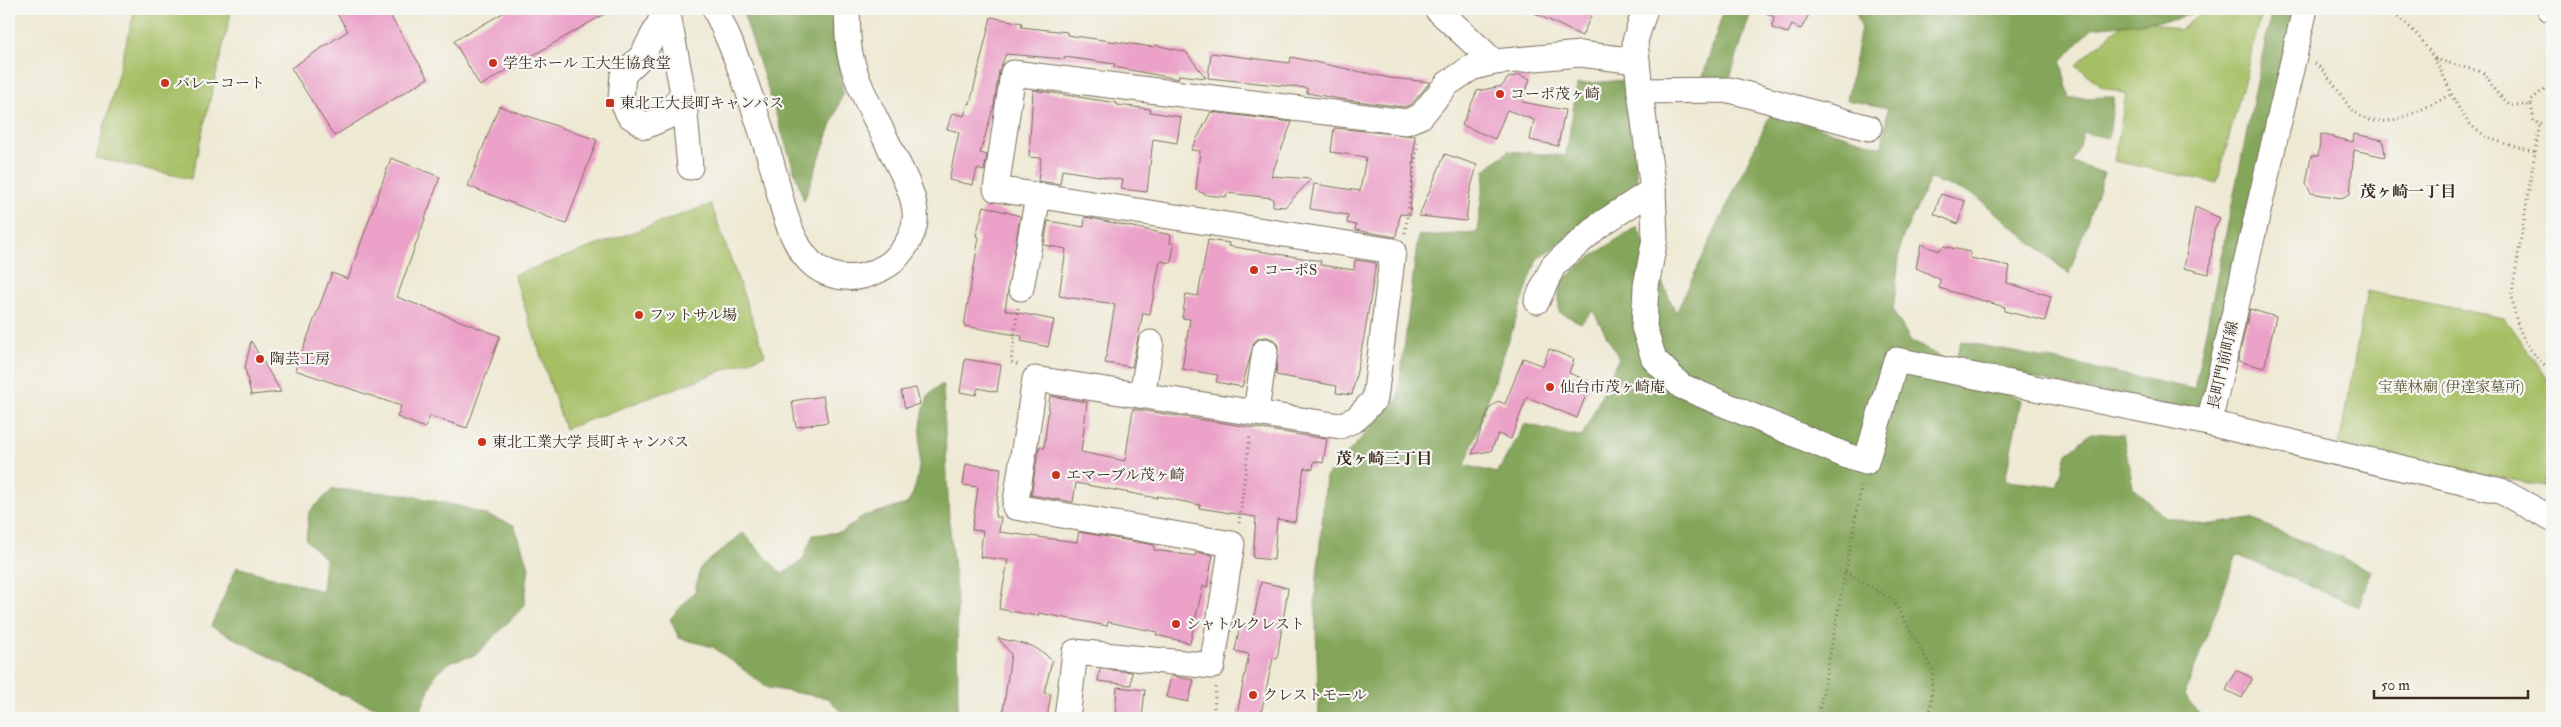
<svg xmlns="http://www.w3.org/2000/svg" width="2561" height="727" viewBox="0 0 2561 727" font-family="'IM FELL Double Pica','Noto Serif JP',serif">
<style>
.green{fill:#a6bf65;stroke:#707442}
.forest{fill:#84a65a;stroke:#60683c}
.building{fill:#eba1c8}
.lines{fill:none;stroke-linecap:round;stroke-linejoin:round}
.minor-casing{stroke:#7a6d5d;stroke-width:27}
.path{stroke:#7a6d5d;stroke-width:3;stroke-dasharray:1 4;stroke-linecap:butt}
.minor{stroke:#fff;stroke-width:25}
.poi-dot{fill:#c8321e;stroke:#f6f6f2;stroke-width:2}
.labels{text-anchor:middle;stroke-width:4.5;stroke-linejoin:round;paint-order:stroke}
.poi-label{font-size:15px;fill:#3b2a1e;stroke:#f6f6f2;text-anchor:start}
.street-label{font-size:15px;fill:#3b2a1e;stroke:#f6f6f2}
.park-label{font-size:15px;fill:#5b5733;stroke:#f6f6f2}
.neighbourhood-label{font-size:16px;font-weight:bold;fill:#3b2a1e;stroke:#f6f6f2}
</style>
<rect width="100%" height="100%" fill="#f6f6f2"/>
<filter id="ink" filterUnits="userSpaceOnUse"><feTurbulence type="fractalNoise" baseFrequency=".02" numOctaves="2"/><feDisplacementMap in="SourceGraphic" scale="10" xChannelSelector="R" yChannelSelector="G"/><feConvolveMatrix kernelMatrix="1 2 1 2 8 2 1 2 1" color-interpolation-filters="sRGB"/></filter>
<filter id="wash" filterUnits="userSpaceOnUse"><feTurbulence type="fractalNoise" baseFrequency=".0096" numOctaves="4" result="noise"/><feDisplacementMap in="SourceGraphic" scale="20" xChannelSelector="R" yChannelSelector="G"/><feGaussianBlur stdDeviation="1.12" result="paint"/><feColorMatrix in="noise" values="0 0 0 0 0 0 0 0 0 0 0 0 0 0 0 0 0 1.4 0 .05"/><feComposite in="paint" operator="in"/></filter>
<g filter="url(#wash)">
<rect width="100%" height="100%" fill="#eee9d3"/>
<g class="green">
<path d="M135,9h97l-41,170 -95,-21z"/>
<path d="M2206,9h57l-46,174 -103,-22 12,-67 -24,-7 -26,-22 55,-49 49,14z"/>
<path d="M711,204l54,151 -200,74 -51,-154z"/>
<path d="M2367,291l137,27 48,67v60l-9,41 -204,-41z"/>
</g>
<g class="forest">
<path d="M742,9h91l10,84 -39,108z"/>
<path d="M1724,9h28l-23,72 -27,-2z"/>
<path d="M1855,9h344l-20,10 -87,9 -31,34 8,36 45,-1 -5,41 -25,-5 -11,30 31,10 -35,101 -96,-80 -43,-15 -29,62 -8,70 18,30 110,59 -16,81 52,5 10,-32 24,-21 32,2 10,52 32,30 40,8 46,-6 120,52 -12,36 -122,-52 -53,141 20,22h-885l-4,-119 11,-122 72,-79 20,-162 59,-3 8,-63 23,-19 58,5 11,-72 48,-4 13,107 -101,72 -72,206 32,8 28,-49 57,13 37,-79 -26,-47 -12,12 -22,-11v-29l29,-24 49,-33 39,87 95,-200 111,34 6,-39 -41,-8 14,-73z"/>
<path d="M2272,9h25l-95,403 -247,-49 6,-22 233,48z"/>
<path d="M943,384l6,136 8,80 1,110 -4,8h-107l-19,-20 -60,-10 -55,-41 -34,-9 -9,-19 25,-28 5,-23 43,-35 39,41 20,-13 11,-26 29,-3 21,-16 44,-12c21,-30 6,-74 21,-107 2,-5 10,-10 15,-13z"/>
<path d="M333,489l70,5 60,13 51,18 15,42 -5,39 -48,49 -24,6 -16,12 -15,36 -25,6 -58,-22 -127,-67 26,-59 85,24 3,-32 -19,-19 3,-28z"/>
</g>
<g id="blocks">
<g class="building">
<path d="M334,9h52l42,69 -94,58 -43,-68 57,-37z"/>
<path d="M510,9h103l-133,77 -26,-45z"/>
<path d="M1526,9h68l-12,27z"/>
<path d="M1758,9h54l-11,20 -9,-4 -4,8 -16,-5 2,-11z"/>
<path d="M991,17l31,6 -1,4 46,5v3l86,12 2,-2 31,7 20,26 -27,-3 -1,4 -64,-12 1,-3 -50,-7v2l-59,-5 -7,17 -5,34 -14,48 7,2 -3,16 -7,-2 -4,16 -24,-5 10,-48 -12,-3 5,-16 12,3 4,-13 2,1z"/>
<path d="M1211,53l79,10 1,-6 99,21 40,4 -18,22 -8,3 -64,-8 -33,-6v-5l-99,-10z"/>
<path d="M1519,75l11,4 -8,23 43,8 -7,36 -28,-6 4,-20 -27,-10 -12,29 -33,-14 15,-34 25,-5 6,-8z"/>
<path d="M1033,90l84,13v2l34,4 -1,3 31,5 -4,26 -24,-4 -6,53 -26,-3 2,-9 -61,-10 -2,14 -22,-3 3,-23 -12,-1z"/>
<path d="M499,106l98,34 -31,84 -98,-38z"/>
<path d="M1211,112l81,10 -21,54 40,3 -26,28 -12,-1v-8l-46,-5 -1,4 -19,-2 -11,-5 4,-39 -9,-1z"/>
<path d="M1334,128l81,8 -5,79 -10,-1 -4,23 -41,-7 1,-5 -9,-2 1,-8 -38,-6 4,-25 46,7 6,-34 -35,-5z"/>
<path d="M2321,134l32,8 1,-8 29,6 2,17 -31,-7 -4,44 -9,4 -30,-5 -5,-9 5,-28h7z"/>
<path d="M1445,154l32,11 -8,30 -3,26 -47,-5z"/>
<path d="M391,158l49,19 -43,120 103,39 -33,92 -37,-12 -5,12 -28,-11 4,-11 -106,-36 37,-97 16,6z"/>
<path d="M1941,194l24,7 -7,23 -24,-10z"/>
<path d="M984,206l36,10 -15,94 49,10 -6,27 -27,-6 1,-5 -58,-10 15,-89 -3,-1z"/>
<path d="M2195,207l25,11 -6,13 -5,43 -25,-6z"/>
<path d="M1085,217l86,18 -1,8 4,1 -3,19 -11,-2 -10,53 -7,-1 -11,54 -27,-4 10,-59 -56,-8 7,-47 -22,-4 4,-24 36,6z"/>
<path d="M1208,240l21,3 -1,3 93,15 -1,4 34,5 1,-10 21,3 -11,69 -13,63 -16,-2 1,-7 -61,-11 2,-29 -4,-6 -7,-3 -8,1 -5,4 -12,45 -26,-5 2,-7 -36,-6 8,-50 -8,-1 4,-24 12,2z"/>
<path d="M1921,244l18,7 4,-5 27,6v6l40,8 -3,17 44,13 -6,25 -41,-10 1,-4 -66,-19 1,-9 -24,-11z"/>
<path d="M2250,309l26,8 -12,51 -26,-7z"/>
<path d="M251,341l30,51 -30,3 -6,-27z"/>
<path d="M1549,349l25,10 -5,14 22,9 -14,36 -50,-21 -16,42 -13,-5 -7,17 -19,3 17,-45 9,-8 7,3 18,-46 20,8z"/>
<path d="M965,359l36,6 -4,27 -19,-4 -2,7 -16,-3z"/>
<path d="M916,388l4,16 -15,4 -4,-17z"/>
<path d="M823,396l5,26 -32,5 -4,-26z"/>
<path d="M1050,396l37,6 -6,50 44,9 8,-52 194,30 -4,24 -9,-2 -1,8 -9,-1 -9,54 -18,-3 -3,41 -21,-2 3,-41 -57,-9 1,-3 -43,-9v2l-81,-15 -3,19 -42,-7 8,-48 5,1z"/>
<path d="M966,464l35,4 -6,49h6l-2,15 78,10 2,-10 75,13v5l41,6 1,-4 17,3 -6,32 -4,-1 -13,57 -34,-8 1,-3 -49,-10 -1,4 -68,-13 -1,3 -39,-7 9,-49 -28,-3 3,-26 -11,-1 6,-43 -15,-2z"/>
<path d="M1261,582l27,6 -11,71 -4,-1 -13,60 -23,-4 12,-60 -14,-3 5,-26 12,3z"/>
<path d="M998,638l34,8 13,8 7,7 -8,32 7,1 -4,24 -44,-6 8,-58z"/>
<path d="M1100,669l32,3 -1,13 -33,-4z"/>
<path d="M2236,670l16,8 -10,20 -16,-8z"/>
<path d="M1171,676l23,4 -6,22 -22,-5z"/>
<path d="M1117,687l28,3 -3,28h-27z"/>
</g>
</g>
</g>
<g filter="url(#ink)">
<use href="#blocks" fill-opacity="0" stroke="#7a6d5d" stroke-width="1"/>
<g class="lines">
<defs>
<g id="minor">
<path d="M667,9l-25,47 -19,19 -2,23 8,17 16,11 21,-9 17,-24"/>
<path d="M667,9l16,84 7,74"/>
<path d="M715,9c23,47 39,98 55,149 9,29 13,62 29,89 16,29 48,38 78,24 5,-3 11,-5 16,-10 13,-13 24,-30 22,-50 -2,-21 -16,-44 -25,-63 -14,-30 -33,-61 -40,-94 -3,-15 -2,-30 -3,-45"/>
<path d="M1437,9l57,53"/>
<path d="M1645,9l-10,32 5,50 13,99 2,48 -9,48 -2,41 10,32 27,27 166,70 19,6 30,-102 313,63 96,-414"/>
<path d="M2550,9h2"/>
<path d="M1640,91l90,-1 139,38"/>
<path d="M1021,288l17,-91"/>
<path d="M1537,301l16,-35 45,-40 55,-36"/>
<path d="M1142,395l9,-52"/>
<path d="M1256,411l9,-60"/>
<path d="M2209,423l292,68 51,28"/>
<path d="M1067,718l8,-66 137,14 20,-122 -217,-37 20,-128 305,47 16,-7 19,-20 18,-148 -397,-62 17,-116 393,49 15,-6 26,-32 24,-16 23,-6 86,-8 57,7"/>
</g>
</defs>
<use href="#minor" class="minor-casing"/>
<g class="path">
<path d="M2385,9c28,15 45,40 59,68 9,19 16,41 34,54 16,12 38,15 57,21l-23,141c2,32 14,59 40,78"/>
<path d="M2435,59l50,14 10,18 15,14h21v-5l21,-17"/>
<path d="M2315,63c14,12 23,28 33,42 28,36 72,4 104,-11"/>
<path d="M2531,105l3,17 6,1"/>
<path d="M2535,152l5,-29 12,3"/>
<path d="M1405,233l13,-93"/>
<path d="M1018,308l-7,54 8,3"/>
<path d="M1239,523l11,-88"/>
<path d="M1845,572l48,28 40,71 -3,47"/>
<path d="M1213,718l3,-31"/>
<path d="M1818,718l44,-235"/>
</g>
<use href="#minor" class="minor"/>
</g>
</g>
<g class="poi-dot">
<circle cx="493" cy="63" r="5"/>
<circle cx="165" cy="83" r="5"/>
<circle cx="1500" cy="94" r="5"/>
<rect x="605" y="98" width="10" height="10" rx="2.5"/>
<circle cx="1254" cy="270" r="5"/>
<circle cx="639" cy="315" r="5"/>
<circle cx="260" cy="359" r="5"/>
<circle cx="1550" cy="387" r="5"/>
<circle cx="482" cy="442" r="5"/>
<circle cx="1056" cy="475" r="5"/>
<circle cx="1176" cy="624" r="5"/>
<circle cx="1253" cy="695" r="5"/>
</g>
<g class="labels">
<g class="poi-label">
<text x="503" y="68">学生ホール 工大生協食堂</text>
<text x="175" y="88">バレーコート</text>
<text x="1510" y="99">コーポ茂ヶ崎</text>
<text x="620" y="108">東北工大長町キャンパス</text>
<text x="1264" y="275">コーポS</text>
<text x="649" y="320">フットサル場</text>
<text x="270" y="364">陶芸工房</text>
<text x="1560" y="392">仙台市茂ヶ崎庵</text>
<text x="492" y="447">東北工業大学 長町キャンパス</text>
<text x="1066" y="480">エマーブル茂ヶ崎</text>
<text x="1186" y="629">シャトルクレスト</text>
<text x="1263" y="700">クレストモール</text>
</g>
<g class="street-label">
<text transform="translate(2223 365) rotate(-77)" y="5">長町門前町線</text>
</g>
<g class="park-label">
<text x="2451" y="392">宝華林廟 (伊達家墓所)</text>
</g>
<g class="neighbourhood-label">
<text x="2408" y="197">茂ヶ崎一丁目</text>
<text x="1384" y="464">茂ヶ崎三丁目</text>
</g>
</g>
<rect width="2561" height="727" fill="none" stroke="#f6f6f2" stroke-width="30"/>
<path d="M2374 690v8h154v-8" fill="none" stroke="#3b2a1e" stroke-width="2.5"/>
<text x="2381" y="690" font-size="15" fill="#3b2a1e" stroke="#f6f6f2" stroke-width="4" paint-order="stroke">50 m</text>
</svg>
